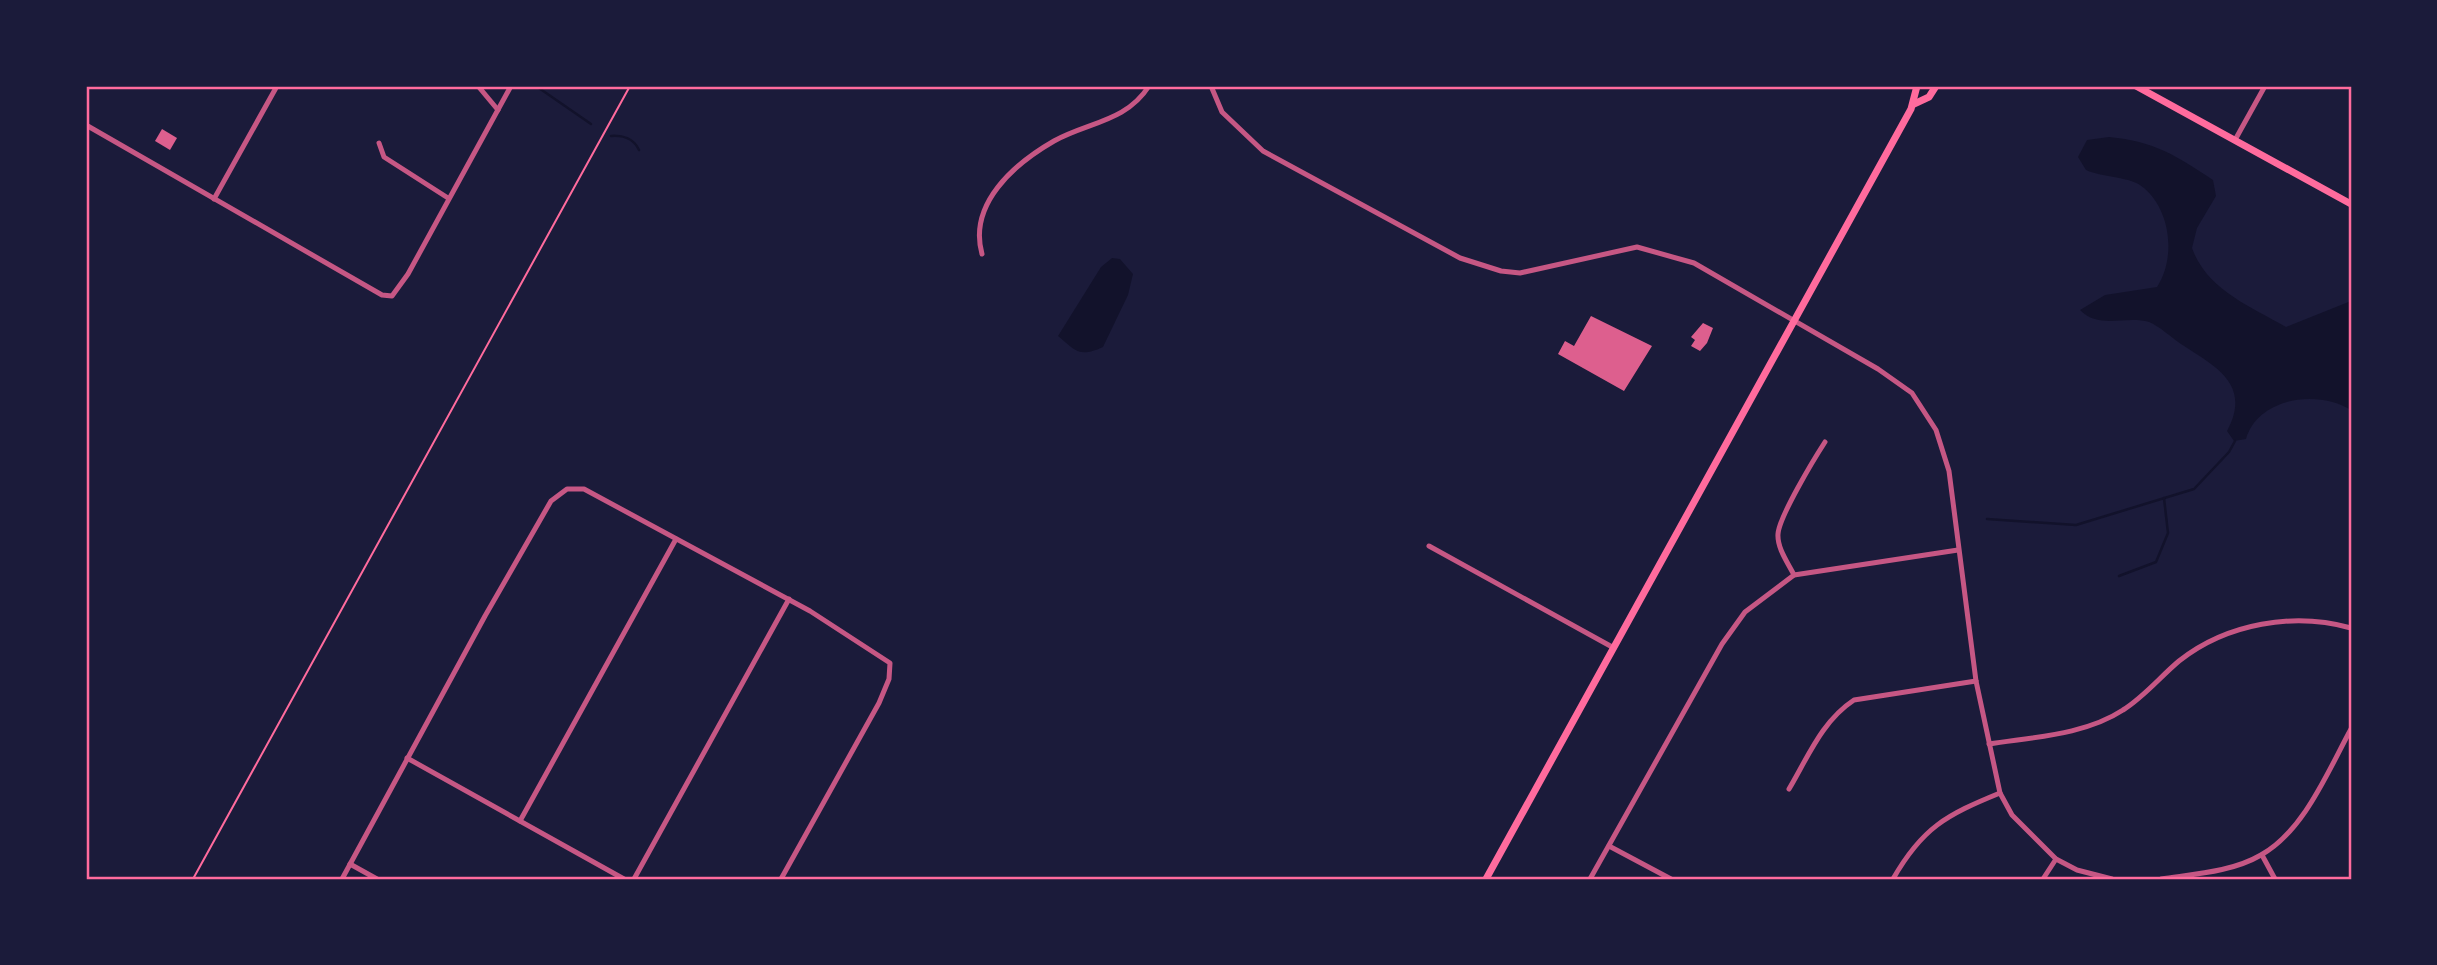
<svg xmlns="http://www.w3.org/2000/svg" width="2437" height="965" viewBox="0 0 2437 965" font-family="'Open Sans',sans-serif">
<style>
.water{fill:#12122b}
.lines{fill:none;stroke-linecap:round;stroke-linejoin:round}
.stream{stroke:#12122b;stroke-width:2.5}
.building{fill:#dd5f8e}
.path{stroke:#ff6b9d;stroke-width:2}
.minor{stroke:#c65784;stroke-width:5}
.secondary{stroke:#ff6b9d;stroke-width:7}
.neatline{fill:none;stroke:#ff6b9d;stroke-width:2.5}
</style>
<rect width="100%" height="100%" fill="#1b1b3a"/>
<g class="water">
<path d="M2109,137c45,4 68,19 104,43l3,16 -19,32 -5,20c15,42 58,58 94,79l65,-26v109c-34,-21 -93,-12 -105,29l-12,2 -7,-10c25,-47 -11,-64 -46,-87 -10,-7 -22,-18 -32,-22 -23,-7 -50,8 -69,-12l25,-15 52,-8c19,-29 14,-76 -13,-99 -13,-12 -41,-10 -58,-18l-8,-13 9,-17z"/>
<path d="M1112,258l8,1 13,15 -5,21 -25,52c-24,11 -27,4 -45,-11l43,-69z"/>
</g>
<g class="lines">
<g class="stream">
<path d="M536,86l55,38"/>
<path d="M611,136c12,-1 23,3 28,14"/>
<path d="M1987,519l89,6 118,-36 35,-37 6,-11"/>
<path d="M2119,576l37,-14 12,-29 -4,-35"/>
</g>
</g>
<g class="building">
<path d="M162,129l15,9 -7,12 -15,-9z"/>
<path d="M1591,316l61,30 -28,45 -66,-37 7,-13 9,5z"/>
<path d="M1703,323l10,5 -6,15 -7,8 -9,-5 4,-6 -4,-3z"/>
</g>
<g class="lines">
<path class="path" d="M193,879l437,-793"/>
<g class="minor">
<path d="M478,86l20,24"/>
<path d="M1211,86l11,26 41,39 197,107 41,13 19,2 117,-26 57,16 184,106 34,24 24,37 13,41 27,210 24,112 12,22 44,44 21,11 35,9"/>
<path d="M86,125l296,170 10,1 16,-22 103,-188"/>
<path d="M2235,140l30,-54"/>
<path d="M379,143l5,14 64,41"/>
<path d="M214,199l63,-113"/>
<path d="M982,254c-14,-50 32,-90 72,-113 34,-19 72,-19 95,-55"/>
<path d="M1429,546l185,102"/>
<path d="M1794,575c-6,-12 -17,-27 -16,-41 1,-17 36,-75 47,-92"/>
<path d="M1989,744c44,-7 96,-9 134,-34 21,-13 37,-33 56,-49 48,-38 115,-49 172,-33"/>
<path d="M407,758l217,121"/>
<path d="M1789,789c19,-32 33,-68 65,-89l122,-19"/>
<path d="M520,821l156,-282"/>
<path d="M1609,846l62,33"/>
<path d="M2262,855l13,24"/>
<path d="M350,864l27,15"/>
<path d="M342,879l143,-263 66,-115 16,-12h17l226,122 80,52 -1,16 -10,24 -98,176"/>
<path d="M634,879l155,-280"/>
<path d="M1590,879l132,-235 23,-32 49,-37 164,-25"/>
<path d="M1893,879c29,-51 53,-64 107,-86"/>
<path d="M2043,879l13,-20"/>
<path d="M2161,879c33,-5 71,-7 100,-24 43,-24 67,-84 90,-126"/>
</g>
<g class="secondary">
<path d="M2136,86l215,118"/>
<path d="M1914,104l15,-7 7,-11"/>
<path d="M1486,879l425,-770 6,-23"/>
</g>
</g>
<rect width="2437" height="965" fill="none" stroke="#1b1b3a" stroke-width="175"/>
<rect x="88" y="88" width="2262" height="790" class="neatline"/>
</svg>
